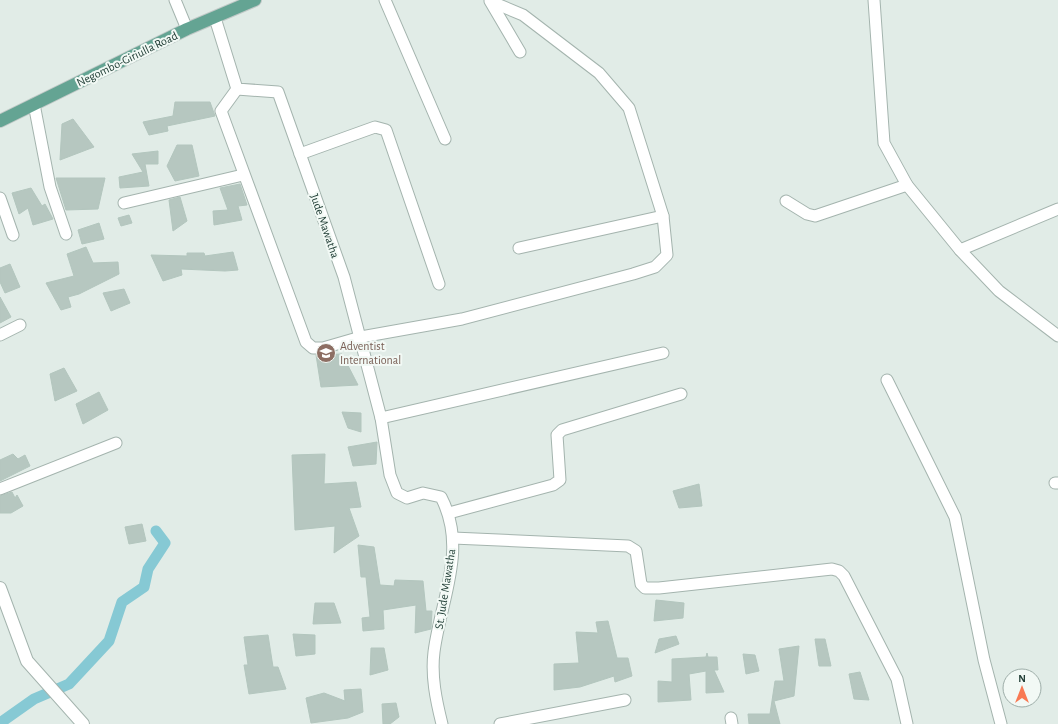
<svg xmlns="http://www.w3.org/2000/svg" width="1058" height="724" viewBox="0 0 1058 724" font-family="'Alegreya Sans',sans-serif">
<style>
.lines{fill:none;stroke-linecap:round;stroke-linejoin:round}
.canal{stroke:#86c9d4;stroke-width:11}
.building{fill:#b6c7c0;stroke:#b3c6be}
.minor-casing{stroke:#a4b4ae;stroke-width:13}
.tertiary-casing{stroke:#a4b4ae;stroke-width:14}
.primary-casing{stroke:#c1c9c7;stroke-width:14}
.minor{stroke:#fff;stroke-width:11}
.tertiary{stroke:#fff;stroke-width:12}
.primary{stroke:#64a493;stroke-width:12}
.labels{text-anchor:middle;stroke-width:4;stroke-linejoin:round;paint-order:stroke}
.street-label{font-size:12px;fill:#213e36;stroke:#f2f9f5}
.education-label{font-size:12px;fill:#785e54;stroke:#f2f9f5;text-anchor:start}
</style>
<rect width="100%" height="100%" fill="#e1ece7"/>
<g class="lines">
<path class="canal" d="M0,723l34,-24 35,-15 40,-43 13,-39 22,-15 4,-18 17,-26 -9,-12"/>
</g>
<g class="building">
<path d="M175,102h35l5,14 -48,10 1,5 -19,4 -6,-13 30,-6z"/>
<path d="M73,119l21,28 -34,13 2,-36z"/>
<path d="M177,145h15l7,31 -24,5 -8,-15z"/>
<path d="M158,151v13h-13l4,22 -29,2 -1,-11 24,-5 -11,-18z"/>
<path d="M56,178h49l-7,31 -32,1z"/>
<path d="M240,184l7,21 -9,1 4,14 -28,5 -1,-14 15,-1 -8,-22z"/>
<path d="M31,188l11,18 3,-2 8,15 -20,6 -5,-17 -9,6 -7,-21z"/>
<path d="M180,197l7,24 -14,10 -4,-31z"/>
<path d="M129,215l3,8 -11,3 -3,-8z"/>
<path d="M99,223l5,16 -22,5 -4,-14z"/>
<path d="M86,247l7,16 25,-1 1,12 -40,20 -11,3 3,10 -10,3 -15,-27 28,-7 -7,-22z"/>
<path d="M233,252l5,18 -13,1 -44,-2 1,6 -19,6 -12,-26 36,1v-3h17l1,3z"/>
<path d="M10,264l10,23 -15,6 -5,-11v-14z"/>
<path d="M124,289l6,14 -19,8 -8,-18z"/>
<path d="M0,297l11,20 -11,6z"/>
<path d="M342,354l16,31 -37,2 -5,-32z"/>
<path d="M64,368l13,23 -22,10 -5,-27z"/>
<path d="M99,392l9,18 -25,14 -7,-20z"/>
<path d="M342,412l19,1v19l-13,-4z"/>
<path d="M377,442l-1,22 -23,2 -5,-19z"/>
<path d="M13,454l5,5 7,-4 5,11 -30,15v-21z"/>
<path d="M325,454l-1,30 32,-2 5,25 -12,1 10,28 -25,17 1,-27 -40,4 -3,-75z"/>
<path d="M699,484l3,22 -23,2 -6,-17z"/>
<path d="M12,492l3,6 2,-3 6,11 -12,7h-11v-17z"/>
<path d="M142,524l4,17 -17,3 -4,-17z"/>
<path d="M358,545l16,2 6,38 14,1 1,-6 28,1 3,30h6l-1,18 -16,4 1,-28 -33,5 1,19 -21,2 -1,-13 8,-1 -4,-40h-5z"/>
<path d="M656,600l28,3 -1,15 -29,3z"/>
<path d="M315,603h19l7,20 -28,1z"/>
<path d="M608,621l9,37h11l4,18 -17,6 -1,-6 -34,11 -26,3v-26l25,-1 -3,-31 22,1 -2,-11z"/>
<path d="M293,634l22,1v19l-19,2z"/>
<path d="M268,635l5,32h5l8,22 -37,5 -5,-29h4l-4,-28z"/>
<path d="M676,636l3,8 -24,9 4,-14z"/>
<path d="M815,639h10l6,27h-12z"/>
<path d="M799,646l-5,50 -20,5 6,23h-31l-1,-10h22l5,-33h9l-5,-32z"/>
<path d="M371,648h13l4,22 -18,5z"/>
<path d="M707,653l1,4h9l1,13h-4l10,22 -18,1v-22l-17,3 2,26 -33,2v-21l14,1v-23l34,-2z"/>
<path d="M743,654l12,1 4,16 -13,3z"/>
<path d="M860,672l9,28 -15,-1 -5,-25z"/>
<path d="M361,689l2,23 -15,6 -37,5 -5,-25 18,-5 21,8 -1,-11z"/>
<path d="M396,703l3,14 -9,7h-7l-1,-20z"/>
</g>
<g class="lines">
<defs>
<g id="minor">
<path d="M175,0l12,29"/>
<path d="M385,0l60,139"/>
<path d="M874,0l10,143 23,42 53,65 39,41 59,45"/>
<path d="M490,1l30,51"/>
<path d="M215,18l22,71 41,3 66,185 37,141 9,57 7,18 10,5 16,-5 18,4c27,52 0,101 -7,155 -3,24 2,48 8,72"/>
<path d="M237,89l-16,22 85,231 7,6h10l38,-11 101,-18 171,-45 22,-7 12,-12 -4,-39 -34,-108 -30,-35 -76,-58 -31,-13"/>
<path d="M34,104l16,83 16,47"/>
<path d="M300,154l75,-27 11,3 53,154"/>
<path d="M0,198l13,37"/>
<path d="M786,201l21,13 8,2 92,-31"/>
<path d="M124,203l119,-28"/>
<path d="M519,248l144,-32"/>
<path d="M960,250l98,-41"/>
<path d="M0,335l20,-10"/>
<path d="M887,380l68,137 29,143 17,64"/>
<path d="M381,418l282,-65"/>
<path d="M1055,483h3"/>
<path d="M0,489l116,-46"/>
<path d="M449,513l104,-28 7,-5 -3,-45 5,-5 119,-36"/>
<path d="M453,538l175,8 8,5 5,33 4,4h14l173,-19 7,2 5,5 53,103 10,45"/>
<path d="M731,718l1,6"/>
<path d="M500,724l125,-24"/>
</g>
<path id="tertiary" d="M0,588l27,73 56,63"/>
<path id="primary" d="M0,121l187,-92 68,-29"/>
</defs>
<use href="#minor" class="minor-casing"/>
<use href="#tertiary" class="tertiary-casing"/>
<use href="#primary" class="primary-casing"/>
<use href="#minor" class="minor"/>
<use href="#tertiary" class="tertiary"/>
<use href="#primary" class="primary"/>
</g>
<defs>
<symbol id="school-disc" viewBox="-11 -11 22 22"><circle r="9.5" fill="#8d6e63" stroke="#f2f9f5"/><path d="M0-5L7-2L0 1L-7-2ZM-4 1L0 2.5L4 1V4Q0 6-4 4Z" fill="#fff"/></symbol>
</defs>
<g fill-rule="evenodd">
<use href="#school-disc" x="315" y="342" width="22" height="22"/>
</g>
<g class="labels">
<g class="street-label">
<text transform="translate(127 59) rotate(-26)" y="4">Negombo-Giriulla Road</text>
<text transform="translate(325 226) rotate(71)" y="4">Jude Mawatha</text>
<text transform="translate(445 589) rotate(-81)" y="4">St. Jude Mawatha</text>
</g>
<g class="education-label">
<text x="340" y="350">Adventist<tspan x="340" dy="14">International</tspan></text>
</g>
</g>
<g transform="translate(1022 688)"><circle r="19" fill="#f2f9f5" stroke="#9eaea9"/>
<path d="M0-3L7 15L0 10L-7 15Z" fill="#f87953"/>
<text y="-6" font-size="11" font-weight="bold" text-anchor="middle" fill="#213e36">N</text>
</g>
</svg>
